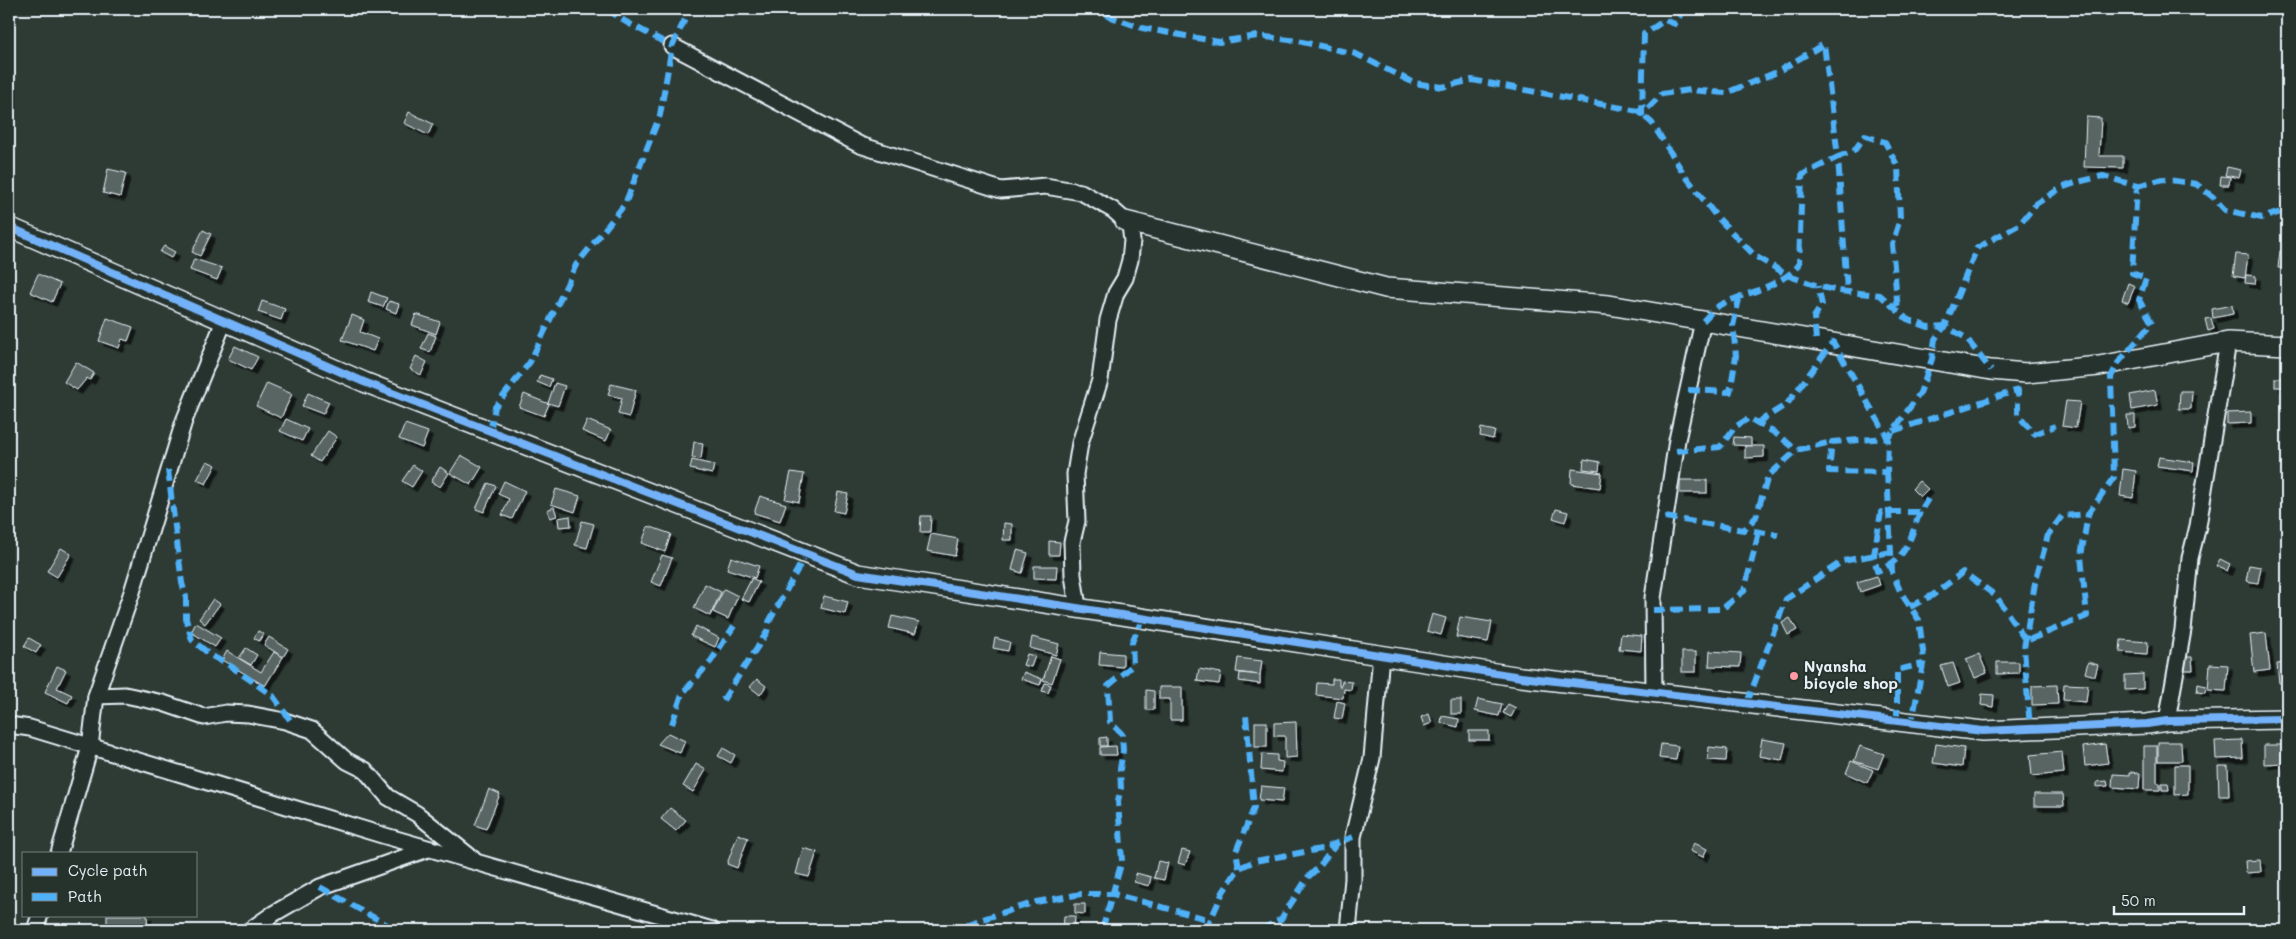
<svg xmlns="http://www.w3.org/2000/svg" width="2296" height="939" viewBox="0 0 2296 939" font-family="Mali,sans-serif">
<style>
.building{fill:#596563;stroke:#e8f1f8;filter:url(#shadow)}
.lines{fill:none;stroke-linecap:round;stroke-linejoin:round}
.minor-casing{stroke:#e8f1f8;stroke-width:19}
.tertiary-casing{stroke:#e8f1f8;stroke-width:22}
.minor{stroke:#26332d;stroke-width:15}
.tertiary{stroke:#26332d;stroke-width:19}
.quiet{stroke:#4fb1f8;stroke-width:6;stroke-dasharray:12 6;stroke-linecap:butt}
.cycleway-casing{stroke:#26332d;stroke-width:11}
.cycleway{stroke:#73b2f8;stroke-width:8}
.poi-dot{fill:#ff9aa2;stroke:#26332d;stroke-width:2}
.labels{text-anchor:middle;stroke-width:4;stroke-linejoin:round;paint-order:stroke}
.poi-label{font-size:15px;font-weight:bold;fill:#e8f1f8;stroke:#26332d;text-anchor:start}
</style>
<defs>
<filter id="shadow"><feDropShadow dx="4.5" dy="4.5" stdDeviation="0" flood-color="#0009"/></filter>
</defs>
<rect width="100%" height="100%" fill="#2e3b35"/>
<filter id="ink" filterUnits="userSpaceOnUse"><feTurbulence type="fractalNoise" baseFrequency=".02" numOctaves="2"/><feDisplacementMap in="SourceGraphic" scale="10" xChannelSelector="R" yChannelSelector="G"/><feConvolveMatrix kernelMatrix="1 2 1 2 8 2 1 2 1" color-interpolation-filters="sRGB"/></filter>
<g filter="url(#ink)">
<g class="building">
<path d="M409,112l24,12 -5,11 -24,-12z"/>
<path d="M2086,117l15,1 -2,38h24v12l-39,-1z"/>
<path d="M2227,167l14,3 -2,8 -14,-3z"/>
<path d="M108,169l18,4 -6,24 -17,-4z"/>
<path d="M2221,176l9,1 -1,8h-9z"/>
<path d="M203,230l8,4 -11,22 -8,-4z"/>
<path d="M164,246l11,6 -4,6 -11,-6z"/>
<path d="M2280,251h7v17h-9z"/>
<path d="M2236,254l12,1 -3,23 -12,-2z"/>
<path d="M194,259l28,9 -5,12 -27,-10z"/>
<path d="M38,274l22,10 -8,18 -22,-10z"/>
<path d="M2246,275l10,1 -1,8 -10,-1z"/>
<path d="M2128,283l7,3 -7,17 -6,-3z"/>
<path d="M371,292l16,6 -4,9 -15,-5z"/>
<path d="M262,301l23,8 -4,11 -23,-8z"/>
<path d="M389,301l10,3 -3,9 -10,-4z"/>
<path d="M2232,305l1,9 -20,4 -1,-9z"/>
<path d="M416,314l24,8 -4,12 -24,-9z"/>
<path d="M352,315l12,5 -4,12 18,7 -5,12 -31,-11z"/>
<path d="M107,318l26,9 -5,14 -6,-2 -3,9 -20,-7z"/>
<path d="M2211,318l3,11 -6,2 -3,-12z"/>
<path d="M428,333l8,3 -6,16 -9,-3z"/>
<path d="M235,346l23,11 -7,13 -23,-11z"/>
<path d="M416,356l11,6 -6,13 -11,-6z"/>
<path d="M76,362l18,11 -4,7 -3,-2 -10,12 -13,-8z"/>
<path d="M540,375l12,4 -3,8 -12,-5z"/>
<rect x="2275" y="378" width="11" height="9"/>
<path d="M267,383l25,11 -11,24 -25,-12z"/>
<path d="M555,383l10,3 -7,20 -10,-3z"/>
<path d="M611,384l25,6 -7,27 -11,-3 4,-16 -14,-3z"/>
<path d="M2155,390l3,15 -26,5 -2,-15z"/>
<path d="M2180,391h12l-1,18h-12z"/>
<path d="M308,393l21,9 -6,12 -21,-8z"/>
<path d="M524,394l25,10 -5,12 -25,-9z"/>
<path d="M2066,401l14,1 -4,26 -14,-2z"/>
<path d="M2251,412v11l-24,1v-11z"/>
<path d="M2127,415h8v12l-7,1z"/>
<path d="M286,419l22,10 -6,12 -22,-10z"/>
<path d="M587,420l24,10 -5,11 -24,-10z"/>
<path d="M405,424l23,8 -6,16 -23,-9z"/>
<path d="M1481,428l14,3 -2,8 -13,-3z"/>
<path d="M328,431l9,6 -17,25 -9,-6z"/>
<path d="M1734,437l17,1v8l-18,-1z"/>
<path d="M694,442l9,1 -2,16 -9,-1z"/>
<path d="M1745,446h19v11l-19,1z"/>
<path d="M461,455l21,12 -11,18 -21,-12z"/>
<path d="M2159,457l35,5 -1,9 -36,-5z"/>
<path d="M1584,459l16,3 -1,9 -16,-2z"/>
<path d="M692,460l22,5 -2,9 -22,-5z"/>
<path d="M207,461l9,4 -10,19 -9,-4z"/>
<path d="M413,465l9,6 -10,16 -10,-6z"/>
<path d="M440,467l9,6 -9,14 -9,-5z"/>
<path d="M1572,469l30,4 -2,15 -29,-4z"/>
<path d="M2123,469l13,2 -3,27 -13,-2z"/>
<path d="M791,472l13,2 -5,28 -14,-3z"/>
<rect x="1680" y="480" width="27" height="13"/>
<path d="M504,481l21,10 -13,28 -10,-4 7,-16 -11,-5z"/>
<path d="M1919,481l9,8 -8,8 -8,-8z"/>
<path d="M488,483l8,3 -12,26 -8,-3z"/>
<path d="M556,489l24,7 -5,16 -24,-8z"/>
<path d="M838,492l10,2 -4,19 -10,-2z"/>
<path d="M760,496l26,8 -6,17 -26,-8z"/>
<path d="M554,507l3,9 -7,2 -3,-8z"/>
<path d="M1556,509l12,3 -3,10 -12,-4z"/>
<path d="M570,516l1,10 -12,1 -1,-9z"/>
<path d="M921,516h10l-1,16h-10z"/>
<path d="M582,521l12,3 -7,24 -12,-3z"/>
<path d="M1004,523l8,1v16h-9z"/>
<path d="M648,526l23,8 -6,18 -23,-9z"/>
<path d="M931,534l27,5 -3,17 -28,-5z"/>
<path d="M1049,541l11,1 -1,13h-10z"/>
<path d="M61,548l10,6 -14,23 -10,-6z"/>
<path d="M1017,550l11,3 -6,20 -10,-3z"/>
<path d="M662,555l10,3 -11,28 -10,-4z"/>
<path d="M731,557l28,9 -4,12 -28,-9z"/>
<path d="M2220,559l10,5 -3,7 -11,-5z"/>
<path d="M2249,565l12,2 -3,16 -12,-2z"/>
<path d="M1034,566h23l-1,13 -22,-1z"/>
<path d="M1877,576l3,9 -20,7 -3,-10z"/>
<path d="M752,578l7,4 -10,20 -8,-3z"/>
<path d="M705,584l16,8 -11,24 -16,-8z"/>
<path d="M724,589l14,7 -10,23 -15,-7z"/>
<path d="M824,596l24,6 -3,12 -24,-6z"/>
<path d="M213,599l7,5 -15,20 -6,-5z"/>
<path d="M1432,614l14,4 -5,17 -14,-4z"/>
<path d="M892,616l27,6 -4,12 -26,-6z"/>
<path d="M1460,617l32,5 -4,20 -32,-5z"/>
<path d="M1790,618l7,12 -9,5 -6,-12z"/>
<path d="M196,623l25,15 -6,9 -24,-15z"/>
<path d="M696,626l23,12 -4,9 -24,-11z"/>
<path d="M258,631l6,3 -5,7 -5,-3z"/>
<path d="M2266,633l4,37 -16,2 -4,-37z"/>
<path d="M1621,634l21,2 -1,15 -22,-2z"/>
<path d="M269,637l19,12 -5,8 -19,-12z"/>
<path d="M1032,637l27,7 -3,11 -26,-7z"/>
<path d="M29,638l12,7 -5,8 -12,-7z"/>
<path d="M995,638l15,4 -2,9 -15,-3z"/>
<path d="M2121,640l27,2 -1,12 -27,-2z"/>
<path d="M246,648l11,7 -6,10 -12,-7z"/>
<path d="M227,651l34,21 13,-20 9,5 -18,29 -43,-26z"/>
<path d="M1710,651l31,2 -1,14 -31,-1z"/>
<path d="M1100,652l23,2v13l-24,-2z"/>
<rect x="1682" y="652" width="14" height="20"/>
<path d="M1027,654l8,2 -4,11 -8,-2z"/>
<path d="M1979,654l8,19 -12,5 -9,-19z"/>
<path d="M1051,656l9,3 -8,24 -9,-3z"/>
<path d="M2183,657h9l1,13h-9z"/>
<path d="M1238,658l24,3 -2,14 -24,-3z"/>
<path d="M1997,662h22v11l-22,1z"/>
<path d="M2088,662l10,3 -3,11 -10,-3z"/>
<path d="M1953,663l7,20 -12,4 -7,-21z"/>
<path d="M2287,663v19l-8,1 -2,-19z"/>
<path d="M2210,664l18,1 -2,26 -18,-1z"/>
<path d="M57,666l9,4 -9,18 15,7 -4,8 -23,-11z"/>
<path d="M1199,669l22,4 -2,11 -22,-3z"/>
<path d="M1024,672l18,7 -2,6 -19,-6z"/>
<path d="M1240,673l20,2v9l-21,-3z"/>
<path d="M2143,674v15l-18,1v-15z"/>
<path d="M757,679l9,7 -6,9 -10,-8z"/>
<path d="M1332,679h7v7h2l1,-5 10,1 -1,8 -7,-1 -1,9 -27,-3 1,-12 15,1z"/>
<path d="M1045,683l6,2 -3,8 -6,-2z"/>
<path d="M2064,684l24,1 -2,17 -23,-2z"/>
<path d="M2198,684l8,2 -1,7 -8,-1z"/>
<path d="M2057,685l1,19 -26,1v-19z"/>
<path d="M1159,687h23v33h-12v-21h-11z"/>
<path d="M1146,690l8,1v19h-8z"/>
<path d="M1982,694l12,1 -1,12 -12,-2z"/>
<path d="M1478,699l24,5 -3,12 -24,-5z"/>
<rect x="1451" y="700" width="10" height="14"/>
<path d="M1337,701l8,2 -3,16 -8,-1z"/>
<path d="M1508,704l8,4 -5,9 -8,-4z"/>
<path d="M1429,714l3,9 -8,3 -3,-9z"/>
<path d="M1442,716l17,3 -1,8 -17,-4z"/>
<rect x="1255" y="722" width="12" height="25"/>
<path d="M1296,722l1,35 -12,1v-22h-11v-13z"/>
<rect x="1469" y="731" width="20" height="9"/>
<path d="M668,733l17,8 -5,12 -22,-9z"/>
<path d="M1107,737v9h-7v-8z"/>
<path d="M1762,739l24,4 -4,17 -23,-4z"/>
<path d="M2242,740l1,18 -27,1 -1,-18z"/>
<path d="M2158,742h23l1,19h-24z"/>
<path d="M1661,744l17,2 -2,14 -17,-2z"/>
<path d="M1936,744l28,4 -2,19 -29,-4z"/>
<path d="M2105,744l3,19 -23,3 -2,-19z"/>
<path d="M2264,745h20v18l-20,1z"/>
<path d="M1116,746l1,9h-17v-8z"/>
<path d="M1860,746l24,8 -6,15 -24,-8z"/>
<path d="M2144,746h13v37h3v7h-16z"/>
<path d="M1709,747l18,2 -1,12 -18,-1z"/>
<path d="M723,748l12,7 -4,8 -13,-7z"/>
<path d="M2062,752l2,21 -32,3 -2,-21z"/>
<path d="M1262,754l15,1v6l6,1 -1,10 -21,-2z"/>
<path d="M1851,761l22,9 -6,13 -21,-10z"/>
<path d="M696,764l10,6 -13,22 -10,-6z"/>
<path d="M2175,765h13v29l-13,1z"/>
<path d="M2218,766h10l1,30h-10z"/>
<path d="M2130,772l10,1 -1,16 -27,-2 1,-13 17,1z"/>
<path d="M2107,781l1,5 -11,1v-5z"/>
<path d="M2162,783h6l1,7h-7z"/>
<path d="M1261,786l23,2 -2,14 -23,-2z"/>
<path d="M489,789l11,5 -14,35 -11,-4z"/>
<path d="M2034,794h29l1,12h-30z"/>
<path d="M670,808l16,12 -10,11 -15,-12z"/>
<path d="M738,834l10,4 -11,30 -10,-4z"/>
<path d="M1694,843l13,6 -4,8 -13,-6z"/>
<path d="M803,848l14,4 -8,25 -13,-3z"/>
<path d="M1182,850l8,2 -5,13 -7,-2z"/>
<path d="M2260,860l1,12 -15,1 -1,-12z"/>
<path d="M1158,861l10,2 -4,17 -10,-2z"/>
<path d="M1136,873l15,4 -2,9 -15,-4z"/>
<path d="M1075,904h10v10l-10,-1z"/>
<path d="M107,915h40l1,15h-41z"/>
<path d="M1064,916h11l-1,14h-11z"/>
</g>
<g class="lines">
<defs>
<g id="minor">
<path d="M672,46l188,99 141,45 44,-4 36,6 32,18 17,15 2,16 -2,19 -5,18 -9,15 -8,27 -8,60 -20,63 -5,31 2,47 -5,21 1,33 5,32"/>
<path d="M1654,692l-1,-94 24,-158 26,-119"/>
<path d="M96,696l29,-1 38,8 41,14 22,-4 22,1 37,7 27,9 35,31 18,9 23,27 29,17 56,45"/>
<path d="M2167,721l16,-91 7,-72 8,-32 30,-184"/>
<path d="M9,725l21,3 352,107 330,95"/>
<path d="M59,853l31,-106 6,-51 36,-104 52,-171 40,-100"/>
<path d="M35,930l5,-15"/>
<path d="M250,930l23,-16 47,-27 108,-38"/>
<path d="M1348,930l5,-51v-42l19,-79 9,-103"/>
</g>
<g id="tertiary">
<path d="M1125,221l261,67 223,17 382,65 35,3 73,-7 129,-24 59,3"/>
<path d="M9,227l355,155 494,192 663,103 462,54 164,-7 20,-3 120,-2"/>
</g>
</defs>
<use href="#minor" class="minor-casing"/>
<use href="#tertiary" class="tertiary-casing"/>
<use href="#minor" class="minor"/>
<use href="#tertiary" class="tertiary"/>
<g class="quiet">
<path d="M607,9l19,13 46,24"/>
<path d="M1089,9l53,19 77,14 38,-6 41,5 58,13 58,29 28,4 30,-7 166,31 14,12 32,51 32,42 39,40 34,20 29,10 20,5 42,4 27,24 21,8 17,-1 21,12 25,32"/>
<path d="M1687,9l-5,3 -7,12 -10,-4 -21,14 -2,80 20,-20 28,-4 36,3 51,-21 47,-28 14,113 16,-6 11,-15 20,6 13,25 2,52 -8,25 6,67"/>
<path d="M2137,186l26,-7 33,5 17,13 12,13 37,8 25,-8"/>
<path d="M1703,321c6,-6 13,-15 21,-18 25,-11 57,-17 75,-38l3,-90 36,-18 9,134"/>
<path d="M1816,339l-2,-22 8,-12 -4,-19"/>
<path d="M1688,390l42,2 6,-36 -3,-30 6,-27"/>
<path d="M1757,423l30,-19 46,-62 55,96 -1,34 -58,-1 3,-29 56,-4 32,-45 12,-34 3,-20 10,-13 32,-78 43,-24 16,-20 25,-16 17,-6 25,-6 34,10 -5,87 14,5 -7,22 13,23 -34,40 -7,14 3,100 -26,37 -26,2 -14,19 -13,48 -11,65 6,81"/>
<path d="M490,431l5,-24 35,-45 46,-97 49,-61 35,-89 12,-69 18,-37"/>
<path d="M1893,431l125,-41v25l16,19 21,-8"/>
<path d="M1676,451l44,-4 15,-20 14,-9 26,15 22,17"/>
<path d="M168,470l14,113 4,14v22l6,21 20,16 20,11 41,29 20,28"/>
<path d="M1887,472l5,100 9,21 18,27 5,39 -12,63"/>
<path d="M1920,512c-11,29 -12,46 -43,59l-3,-16 7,-43h39l8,-13"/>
<path d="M1665,517l79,13 12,-13 12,-41 29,-26 35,-8"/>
<path d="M1754,531l24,4"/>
<path d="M1910,607l23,-12 30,-23 33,24 30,45 61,-25 -6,-60 7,-42"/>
<path d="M1653,610l69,-1 22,-18 15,-59"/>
<path d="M723,700l44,-68 2,-10 37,-68"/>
<path d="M1747,703l39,-104 57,-38 48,-9"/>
<path d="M1897,721v-51l26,-6"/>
<path d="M672,724l10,-30 29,-33 23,-35"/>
<path d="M1239,868l-3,-17 18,-43 -8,-93"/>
<path d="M320,887l76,43"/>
<path d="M949,930l87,-28 45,-8h32l98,26"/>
<path d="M1102,930l20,-69 -4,-60 3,-13 -1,-19 3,-19 -1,-16 -12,-12 -2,-36 25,-21 -1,-23 11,-25"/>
<path d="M1206,930l17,-38 16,-24 16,-7 66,-12 32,-12"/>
<path d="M1261,930l20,-11 27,-42 11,-10 19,-25"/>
</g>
<defs>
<path id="cycleway" d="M9,227l355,155 494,192 663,103 462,54 164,-7 20,-3 120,-2"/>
</defs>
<use href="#cycleway" class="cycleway-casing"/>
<use href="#cycleway" class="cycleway"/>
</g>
</g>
<circle class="poi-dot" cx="1794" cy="676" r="5"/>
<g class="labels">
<g class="poi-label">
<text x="1804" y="672">Nyansha<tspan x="1804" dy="17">bicycle shop</tspan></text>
</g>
</g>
<rect width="2296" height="939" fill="none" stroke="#26332d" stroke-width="30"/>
<rect x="15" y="15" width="2266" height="909" fill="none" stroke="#e8f1f8" stroke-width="2" filter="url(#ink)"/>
<rect x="22" y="852" width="175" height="65" fill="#26332d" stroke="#747f7e"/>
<rect x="32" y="868" width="25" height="8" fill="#73b2f8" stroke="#747f7e"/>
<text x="68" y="876" font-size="15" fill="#e8f1f8">Cycle path</text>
<rect x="32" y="893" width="25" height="8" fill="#4fb1f8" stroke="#747f7e"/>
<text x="68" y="902" font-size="15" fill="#e8f1f8">Path</text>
<path d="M2114 906v8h130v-8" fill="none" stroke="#e8f1f8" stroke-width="2.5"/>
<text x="2121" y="906" font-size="15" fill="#e8f1f8" stroke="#26332d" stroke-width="4" paint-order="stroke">50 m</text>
</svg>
